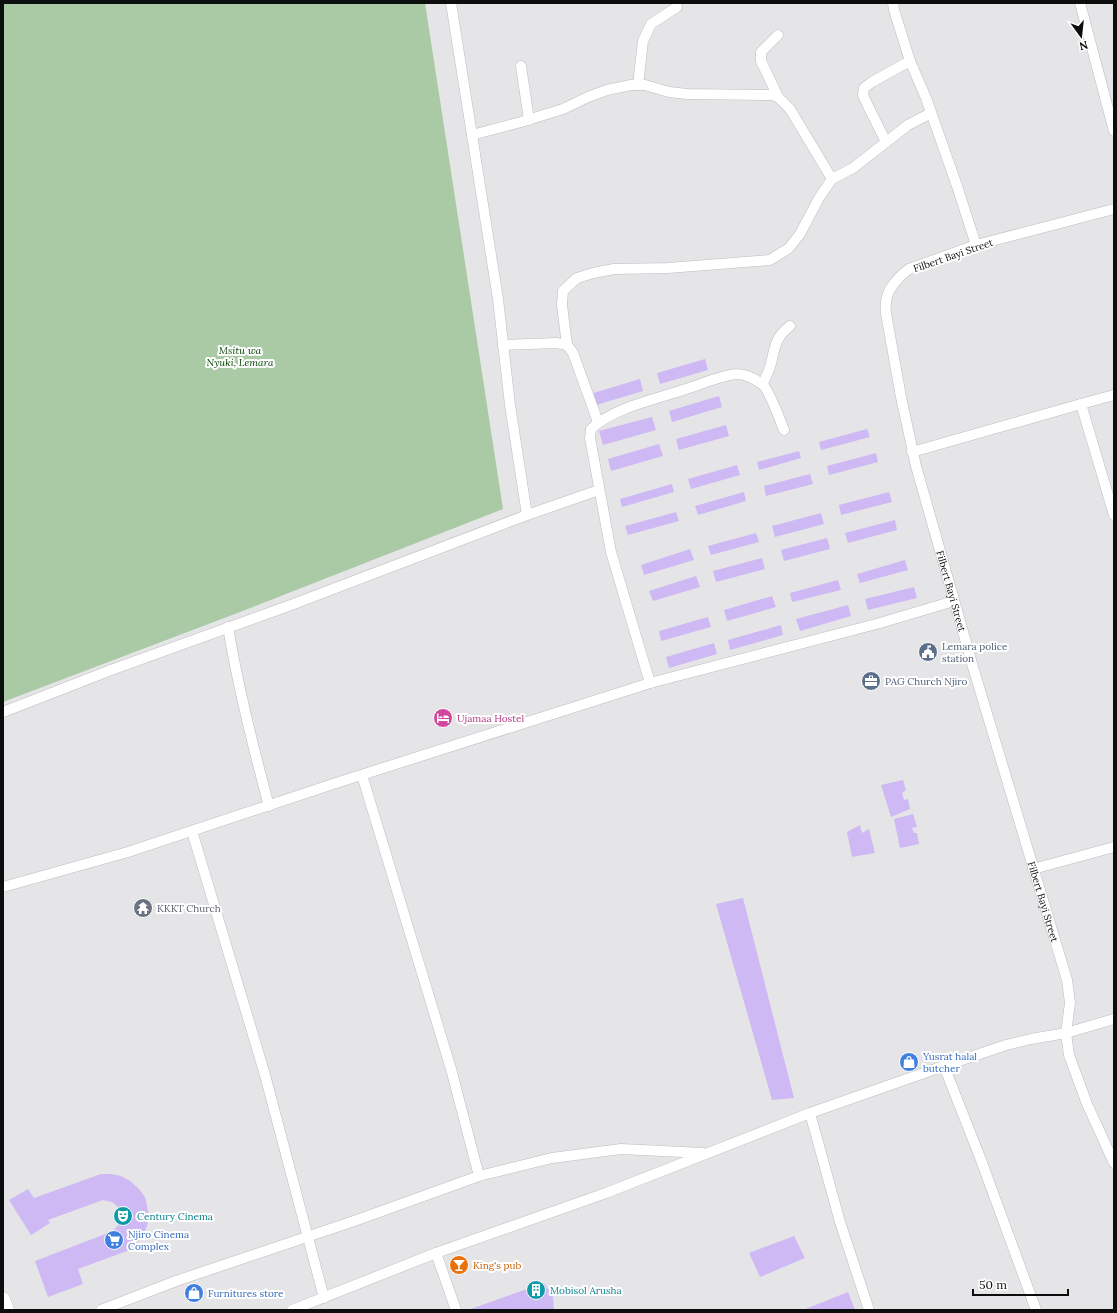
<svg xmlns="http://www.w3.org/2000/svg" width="1117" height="1313" viewBox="0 0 1117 1313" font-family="Lora,serif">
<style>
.green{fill:#aac9a5}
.building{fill:#ceb9f4}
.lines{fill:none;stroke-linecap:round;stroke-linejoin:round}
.street-casing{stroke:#bdbdbe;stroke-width:11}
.secondary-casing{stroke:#bdbdbe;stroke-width:15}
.street{stroke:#fff;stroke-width:10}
.secondary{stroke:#fff;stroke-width:14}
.labels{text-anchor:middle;stroke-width:4;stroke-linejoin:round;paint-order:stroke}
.street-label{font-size:10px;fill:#0c0d0d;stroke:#fff}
.park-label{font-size:10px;font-style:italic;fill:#024400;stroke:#fff}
.service-label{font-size:10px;fill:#4e5e75;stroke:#fff;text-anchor:start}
.hotel-label{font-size:10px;fill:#b23c85;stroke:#fff;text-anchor:start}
.worship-label{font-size:10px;fill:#5b616d;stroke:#fff;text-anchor:start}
.shop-label{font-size:10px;fill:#366cbe;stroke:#fff;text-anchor:start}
.culture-label{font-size:10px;fill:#0d838f;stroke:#fff;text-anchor:start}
.food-label{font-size:10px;fill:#c56008;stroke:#fff;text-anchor:start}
</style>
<rect width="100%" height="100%" fill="#e5e5e7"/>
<path class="green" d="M3,3h422l78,506 -263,103 -237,90z"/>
<g class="building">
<path d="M705,359l3,11 -48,14 -3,-11z"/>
<path d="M640,379l3,12 -50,15 -3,-12z"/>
<path d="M719,396l3,11 -50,15 -3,-11z"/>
<path d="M652,417l4,13 -53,15 -4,-14z"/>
<path d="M726,425l3,11 -50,14 -3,-11z"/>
<path d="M867,429l3,8 -49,13 -2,-8z"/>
<path d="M659,444l4,12 -52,15 -3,-12z"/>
<path d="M799,451l2,7 -42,12 -2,-8z"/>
<path d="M876,453l2,9 -49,13 -2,-9z"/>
<path d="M737,465l3,10 -49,14 -3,-10z"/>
<path d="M810,474l3,10 -47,12 -2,-10z"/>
<path d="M672,484l2,8 -52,15 -2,-8z"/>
<path d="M744,492l2,9 -48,14 -3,-9z"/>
<path d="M889,492l3,10 -51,13 -2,-10z"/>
<path d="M676,512l3,9 -51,14 -3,-9z"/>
<path d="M821,513l3,11 -49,13 -3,-11z"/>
<path d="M895,520l2,10 -49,13 -3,-10z"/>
<path d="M756,533l3,9 -48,13 -3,-9z"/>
<path d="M827,538l3,11 -46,12 -3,-11z"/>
<path d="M690,549l4,11 -50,15 -3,-10z"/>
<path d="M762,558l3,11 -49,13 -3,-11z"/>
<path d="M905,560l3,10 -48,13 -3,-9z"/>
<path d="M696,576l4,11 -47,14 -4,-10z"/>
<path d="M838,580l3,10 -49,12 -2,-9z"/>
<path d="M914,587l3,11 -49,12 -3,-11z"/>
<path d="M772,596l4,11 -49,14 -3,-11z"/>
<path d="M848,605l3,11 -51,15 -4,-12z"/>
<path d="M708,617l3,10 -50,14 -2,-10z"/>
<path d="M781,625l2,10 -53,15 -2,-10z"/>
<path d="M714,643l3,11 -48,14 -3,-11z"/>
<path d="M903,780l3,10 -4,3 2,7 4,-1 2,10 -19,8 -10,-32z"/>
<path d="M913,814l4,13 -5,1 2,5h3l2,11 -19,4 -6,-29z"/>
<path d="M860,825l2,8 7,-4 6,24 -23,4 -5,-25z"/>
<path d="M743,898l51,200 -22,2 -56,-196z"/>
<path d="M101,1174h10l10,2 9,5 9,8 6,8 2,9 2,10 -2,10 -4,9 -7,10 -9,6 -49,18 5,15 -35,13 -13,-36 78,-30 7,-8 1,-6 -1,-6 -3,-5 -5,-4 -9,-2 -55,20 2,3 -19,12 -22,-35 19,-11 6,9z"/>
<path d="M794,1236l11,22 -45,19 -11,-24z"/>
<path d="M544,1283l9,14 1,13h-86z"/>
<path d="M848,1292l7,18h-52z"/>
</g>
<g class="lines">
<defs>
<g id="street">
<path d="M451,3l47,296 12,106 17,110"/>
<path d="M893,3l1,7 16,51 16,37 31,88 19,59"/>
<path d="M1080,3l34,128"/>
<path d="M521,66l8,54"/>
<path d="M638,85l5,-44 8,-17 26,-17"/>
<path d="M778,97l-17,-36v-9l17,-17"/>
<path d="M472,135l49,-13 42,-13 25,-12 19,-7 24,-5h14l24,7 18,2 85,1 6,2 12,12 42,70"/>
<path d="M886,142l-19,-38 -4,-9 1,-7 8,-6 38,-21"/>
<path id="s1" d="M1114,209l-138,36 -67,24c-10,7 -23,21 -23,34 -1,5 0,11 1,16l14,78 15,69 57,201 94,313 3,23 -4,30 3,22 18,49 27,59"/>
<path d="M503,345l53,-2 11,2 6,8 25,69"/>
<path d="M567,345l-5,-40 1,-14 14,-13 16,-5 21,-4 54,-1 102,-8 19,-12 11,-14 19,-36 13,-19 21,-11 55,-43 23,-12"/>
<path d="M763,384c2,-6 5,-11 7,-17 5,-18 4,-29 20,-41"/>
<path d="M1081,404l33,111"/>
<path d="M912,452l169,-48 33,-9"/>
<path d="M228,627c10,60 25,120 41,179"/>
<path d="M650,683l-39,-131 -21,-114 1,-9c23,-22 66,-30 95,-40 16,-5 33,-13 50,-15 9,0 19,5 26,10 7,5 18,36 22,46"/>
<path d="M3,712l108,-42 180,-65 236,-90 72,-25"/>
<path d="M362,775l89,294 28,107"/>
<path d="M192,831l73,244 59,223"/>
<path d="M1033,869l81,-22"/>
<path d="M3,887l125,-35 205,-68 317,-101 230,-60 74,-22"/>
<path d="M944,1066l37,94 55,150"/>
<path d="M810,1113l30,109 29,88"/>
<path d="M436,1253l20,57"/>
<path d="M101,1310l75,-29 181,-61 122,-44 73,-18 69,-9 82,4"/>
<path d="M292,1310l144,-57 170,-60 204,-80 134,-47 62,-21 25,-6 35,-6 48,-14"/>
</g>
<path id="secondary" d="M3,1299l4,11"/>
</defs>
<use href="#street" class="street-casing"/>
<use href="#secondary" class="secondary-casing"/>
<use href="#street" class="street"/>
<use href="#secondary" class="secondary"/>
</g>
<defs>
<symbol id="civic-disc" viewBox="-11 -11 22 22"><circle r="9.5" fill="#5c6f8a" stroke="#fff"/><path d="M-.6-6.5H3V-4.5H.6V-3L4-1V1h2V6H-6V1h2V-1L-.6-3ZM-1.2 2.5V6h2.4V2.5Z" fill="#fff"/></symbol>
<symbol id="office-disc" viewBox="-11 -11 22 22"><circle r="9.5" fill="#5c6f8a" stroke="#fff"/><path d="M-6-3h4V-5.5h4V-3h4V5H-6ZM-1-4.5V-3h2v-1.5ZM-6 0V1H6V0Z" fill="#fff"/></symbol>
<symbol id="hotel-disc" viewBox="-11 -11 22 22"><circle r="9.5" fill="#d1479c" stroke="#fff"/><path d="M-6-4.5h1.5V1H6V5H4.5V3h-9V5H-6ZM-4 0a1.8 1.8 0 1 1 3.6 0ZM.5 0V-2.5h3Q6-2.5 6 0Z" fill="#fff"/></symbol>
<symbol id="temple-disc" viewBox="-11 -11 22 22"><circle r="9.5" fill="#6b7280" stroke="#fff"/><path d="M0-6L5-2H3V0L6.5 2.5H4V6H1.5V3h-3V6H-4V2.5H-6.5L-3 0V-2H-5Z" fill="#fff"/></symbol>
<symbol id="shop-disc" viewBox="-11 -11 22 22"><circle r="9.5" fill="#3f7fe0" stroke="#fff"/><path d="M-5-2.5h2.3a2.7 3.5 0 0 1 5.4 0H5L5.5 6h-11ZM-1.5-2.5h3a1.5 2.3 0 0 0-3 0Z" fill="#fff"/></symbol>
<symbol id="theatre-disc" viewBox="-11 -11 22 22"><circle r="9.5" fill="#0f9aa8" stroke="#fff"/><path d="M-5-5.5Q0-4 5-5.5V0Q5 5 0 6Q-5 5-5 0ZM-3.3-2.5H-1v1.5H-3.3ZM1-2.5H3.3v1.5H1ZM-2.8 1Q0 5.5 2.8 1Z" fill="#fff"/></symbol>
<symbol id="supermarket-disc" viewBox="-11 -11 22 22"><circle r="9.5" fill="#3f7fe0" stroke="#fff"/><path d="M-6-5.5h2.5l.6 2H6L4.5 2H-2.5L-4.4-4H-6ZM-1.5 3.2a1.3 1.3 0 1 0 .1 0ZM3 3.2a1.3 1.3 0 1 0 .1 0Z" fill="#fff"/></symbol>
<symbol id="bar-disc" viewBox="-11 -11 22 22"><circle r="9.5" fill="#e8710a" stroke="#fff"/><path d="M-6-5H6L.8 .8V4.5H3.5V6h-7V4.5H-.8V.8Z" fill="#fff"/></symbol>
<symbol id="building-disc" viewBox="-11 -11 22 22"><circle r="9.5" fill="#0f9aa8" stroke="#fff"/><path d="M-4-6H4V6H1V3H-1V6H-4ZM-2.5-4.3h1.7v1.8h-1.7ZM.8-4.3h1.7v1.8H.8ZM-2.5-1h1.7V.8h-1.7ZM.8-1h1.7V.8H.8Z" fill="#fff"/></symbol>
</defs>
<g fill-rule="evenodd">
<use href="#civic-disc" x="917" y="641" width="22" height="22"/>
<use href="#office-disc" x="860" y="670" width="22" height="22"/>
<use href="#hotel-disc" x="432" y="707" width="22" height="22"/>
<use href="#temple-disc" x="132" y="897" width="22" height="22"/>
<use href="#shop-disc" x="898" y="1051" width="22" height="22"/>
<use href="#theatre-disc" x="112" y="1205" width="22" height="22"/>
<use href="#supermarket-disc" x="103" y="1229" width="22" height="22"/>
<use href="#bar-disc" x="448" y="1254" width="22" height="22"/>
<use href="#building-disc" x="525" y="1279" width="22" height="22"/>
<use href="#shop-disc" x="183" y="1282" width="22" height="22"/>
</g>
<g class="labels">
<g class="street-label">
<text transform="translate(953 255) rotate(-19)" y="4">Filbert Bayi Street</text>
<text dy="4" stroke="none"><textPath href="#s1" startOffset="552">Filbert Bayi Street</textPath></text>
<text dy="4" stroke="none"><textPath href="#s1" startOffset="876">Filbert Bayi Street</textPath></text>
</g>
<g class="park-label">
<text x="240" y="354">Msitu wa<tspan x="240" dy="12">Nyuki, Lemara</tspan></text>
</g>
<g class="service-label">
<text x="942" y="650">Lemara police<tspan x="942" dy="12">station</tspan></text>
<text x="885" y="685">PAG Church Njiro</text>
</g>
<g class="hotel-label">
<text x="457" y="722">Ujamaa Hostel</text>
</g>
<g class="worship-label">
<text x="157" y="912">KKKT Church</text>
</g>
<g class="shop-label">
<text x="923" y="1060">Yusrat halal<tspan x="923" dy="12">butcher</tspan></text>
<text x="128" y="1238">Njiro Cinema<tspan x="128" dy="12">Complex</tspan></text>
<text x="208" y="1297">Furnitures store</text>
</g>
<g class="culture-label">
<text x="137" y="1220">Century Cinema</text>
<text x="550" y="1294">Mobisol Arusha</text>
</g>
<g class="food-label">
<text x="473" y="1269">King's pub</text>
</g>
</g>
<rect width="1117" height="1313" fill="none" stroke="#0c0d0d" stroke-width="8"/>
<g transform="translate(1081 36) rotate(165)" stroke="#ffffff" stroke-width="3" paint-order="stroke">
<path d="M0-3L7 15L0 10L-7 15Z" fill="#0c0d0d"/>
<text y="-6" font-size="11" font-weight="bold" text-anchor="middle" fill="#0c0d0d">N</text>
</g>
<path d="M973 1289v6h95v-6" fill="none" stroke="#0c0d0d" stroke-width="2"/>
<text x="979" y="1289" font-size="12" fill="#0c0d0d" stroke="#ffffff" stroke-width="3" paint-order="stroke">50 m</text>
</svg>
